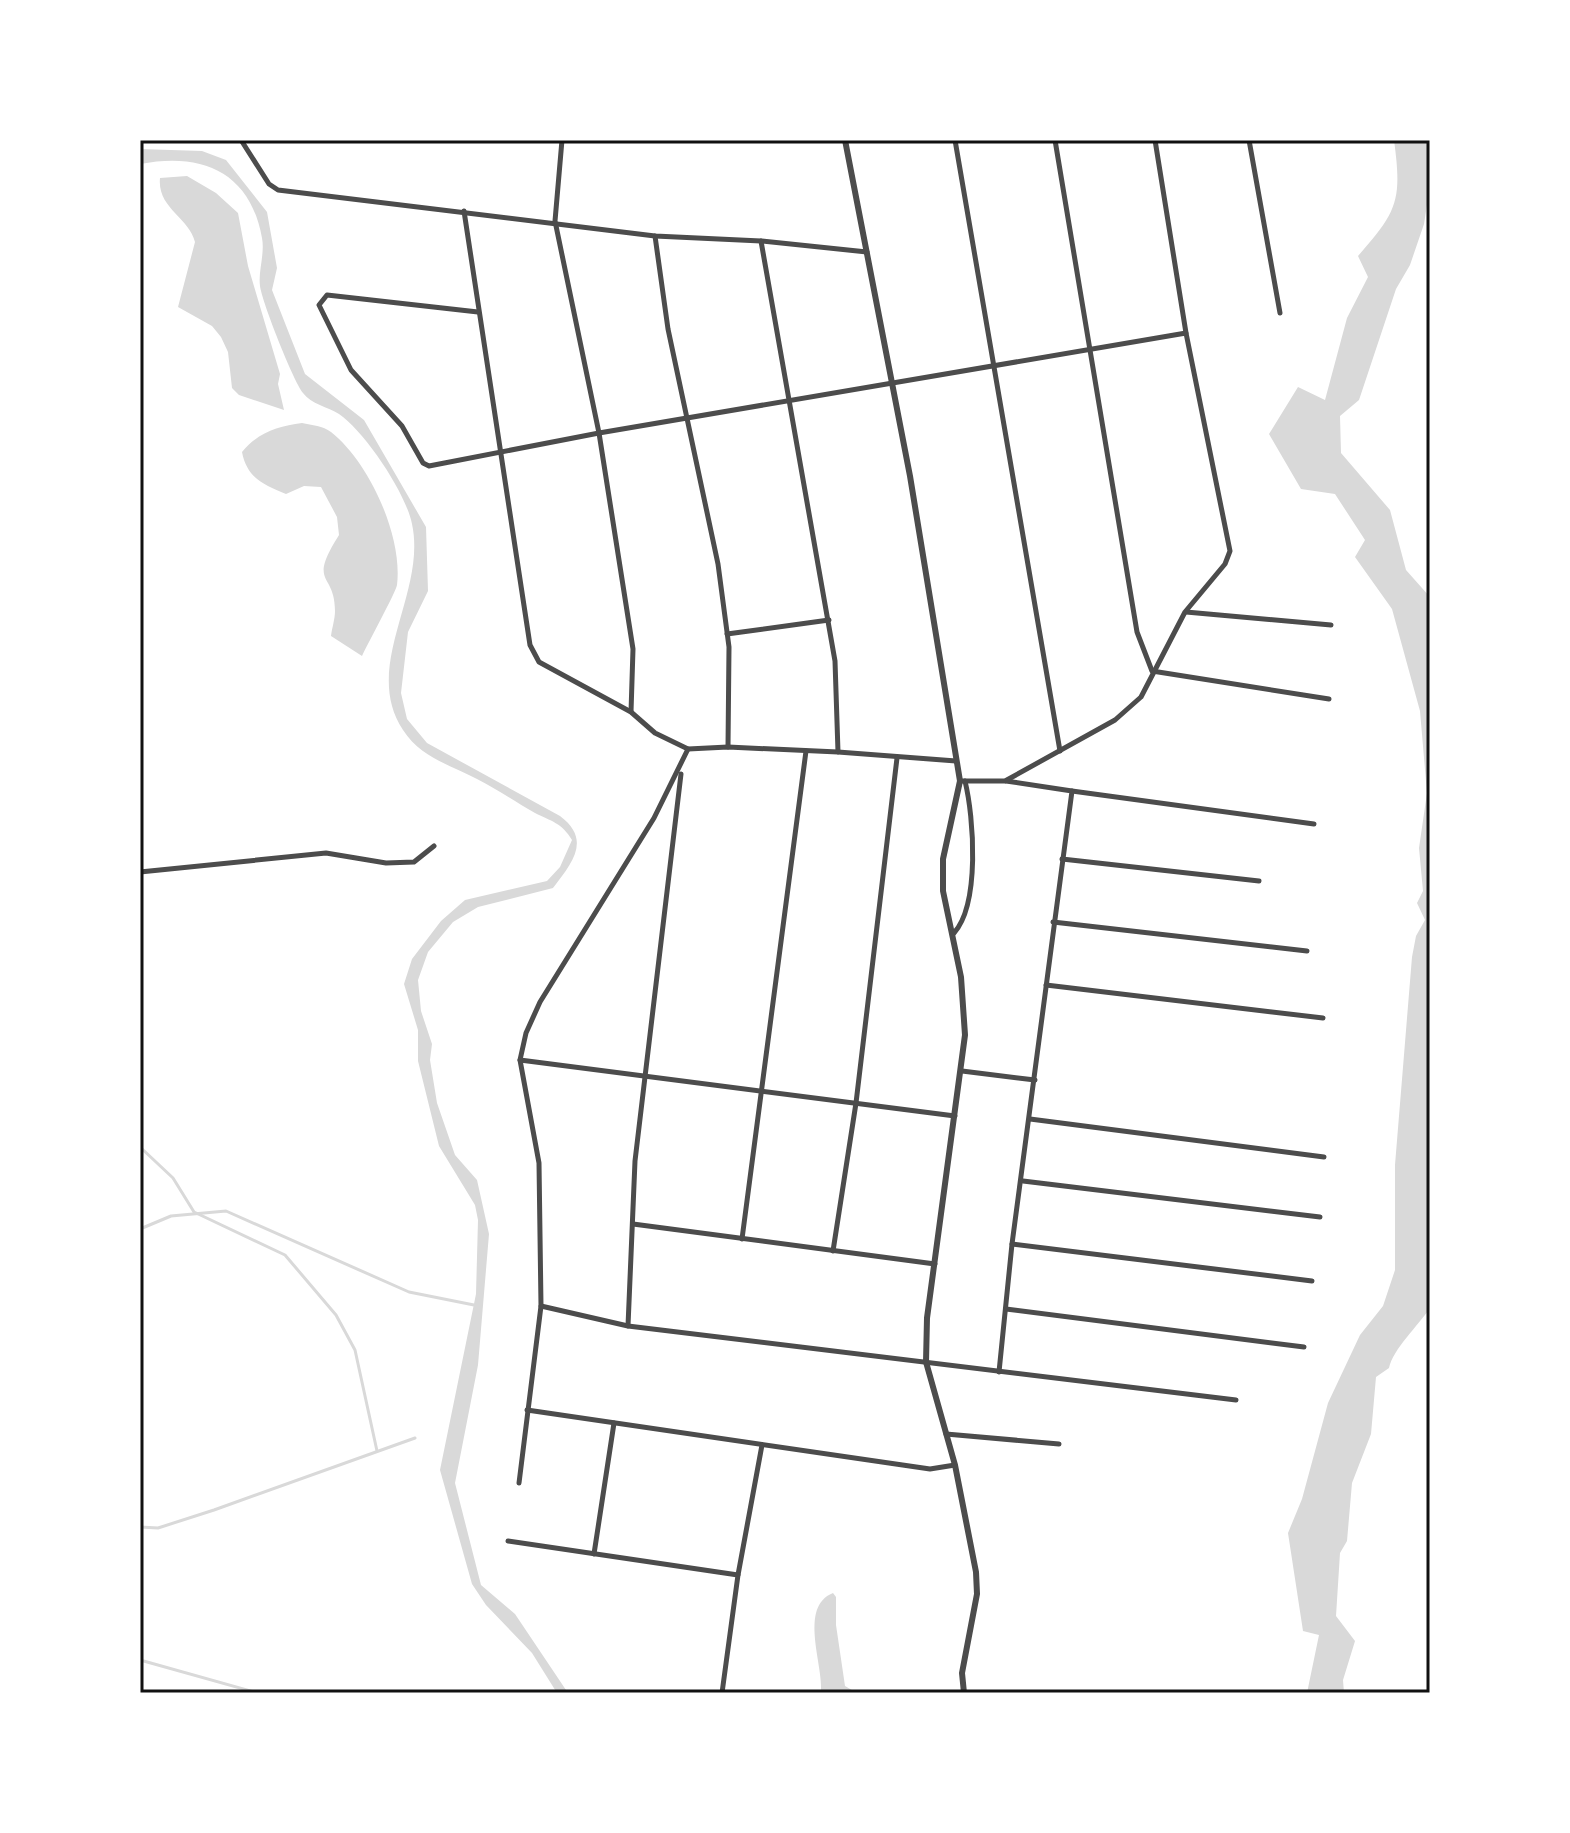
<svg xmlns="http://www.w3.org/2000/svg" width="1570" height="1833" viewBox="0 0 1570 1833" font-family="Raleway,sans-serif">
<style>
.water{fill:#d9d9d9}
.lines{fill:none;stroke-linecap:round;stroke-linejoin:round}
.stream{stroke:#d9d9d9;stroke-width:3}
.minor{stroke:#4c4c4c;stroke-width:5}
.tertiary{stroke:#4c4c4c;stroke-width:6}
.neatline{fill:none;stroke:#111;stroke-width:3}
</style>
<rect width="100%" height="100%" fill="#fff"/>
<g class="water">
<path d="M1394,140h34l2,45 -6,39 -14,41 -14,24 -37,111 -19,16 1,37 49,57 16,60 24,27v711c-12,18 -37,41 -41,60l-13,9 -5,57 -19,49 -5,58 -7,12 -4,63 19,25 -12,39 1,13h-37l12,-58 -16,-4 -15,-98 14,-34 26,-96 32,-68 23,-29 12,-36v-105l17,-208 4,-21 9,-16 -8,-17 6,-12 -4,-43 8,-55 -7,-82 -28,-102 -37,-52 10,-17 -30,-46 -34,-5 -32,-55 29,-47 27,13 22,-82 21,-41 -10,-21c40,-45 44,-56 36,-116z"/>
<path d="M140,149l62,2 24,9 41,52 10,56 -5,22 33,84 59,46 62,107 2,64 -20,41 -7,61 6,26 20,24 133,73c32,24 12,47 -7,72l-75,19 -25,15 -25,30 -10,28 3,31 11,33 -2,16 7,43 18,52 22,25 12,54 -11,131 -23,118 26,102 34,29 53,79h-11l-25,-40 -46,-48 -14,-21 -32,-114 36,-176 2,-74 -3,-15 -36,-59 -21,-85v-31l-14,-46 8,-25 29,-38 24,-21 82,-19 13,-14 12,-27c-10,-17 -21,-19 -37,-27 -20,-11 -38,-24 -58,-34 -28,-15 -56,-21 -74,-49 -42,-64 24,-136 9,-206 -6,-31 -47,-92 -73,-110 -11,-7 -28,-10 -36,-21 -10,-13 -41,-91 -43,-107 -2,-15 5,-32 2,-48 -12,-67 -61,-86 -122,-74z"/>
<path d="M187,176l29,17 22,20 10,53 32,108 -2,10 6,26 -45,-15 -7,-7 -4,-36 -7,-15 -9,-11 -34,-19 17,-65c-6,-25 -38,-34 -35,-64z"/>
<path d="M302,423c10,2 21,3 29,9 38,30 72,104 66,153 -1,7 -29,58 -35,71l-31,-20c1,-8 4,-17 4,-25 0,-40 -28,-25 4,-76l-2,-18 -16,-30 -17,-1 -18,8c-23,-10 -39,-16 -44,-42 15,-19 36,-26 60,-29z"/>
<path d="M833,1593l3,4v28l9,61 12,7h-36c3,-28 -23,-86 12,-100z"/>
</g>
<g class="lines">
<g class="stream">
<path d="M140,1147l33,31 21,34 91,43 51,60 19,35 22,101"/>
<path d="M140,1229l31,-13 55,-5 183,81 65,13"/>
<path d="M140,1527l18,1 56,-18 201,-72"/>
<path d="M140,1660l118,33"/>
</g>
<g class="minor">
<path d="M241,140l28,44 9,6 377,46 106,5 106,11"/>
<path d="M562,140l-7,81 44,212 34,216 -2,63"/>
<path d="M955,140l105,611"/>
<path d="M1055,140l82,492 15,39 177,28"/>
<path d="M1249,140l31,173"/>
<path d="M464,211l66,434 9,17 92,50 24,21 33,16 40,-2 110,5 118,9"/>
<path d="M655,236l13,93 50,235 11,83 -1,100"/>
<path d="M761,241l74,420 3,91"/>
<path d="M478,312l-151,-17 -8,10 32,65 51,56 21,37 6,3 170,-33 587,-100"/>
<path d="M1186,612l145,13"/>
<path d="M727,634l102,-14"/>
<path d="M960,781h45l110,-61 26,-23 44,-85 40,-48 5,-13 -44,-218 -31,-193"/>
<path d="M1072,791l242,33"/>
<path d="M1062,859l197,22"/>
<path d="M140,872l186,-19 60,10 28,-1 20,-16"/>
<path d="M1053,922l254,29"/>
<path d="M954,933c26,-29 20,-115 11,-152"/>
<path d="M1046,985l277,33"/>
<path d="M520,1060l435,56"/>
<path d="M962,1071l73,9"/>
<path d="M1030,1119l294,38"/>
<path d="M1023,1181l297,36"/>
<path d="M633,1224l302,40"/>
<path d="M742,1239l64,-488"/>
<path d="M1012,1244l300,37"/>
<path d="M833,1251l23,-148 41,-345"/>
<path d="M541,1306l87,20 608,74"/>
<path d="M1006,1309l298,38"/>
<path d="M628,1326l7,-165 46,-387"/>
<path d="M999,1372l13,-128 60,-453 -66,-10"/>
<path d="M527,1410l403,59 25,-4"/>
<path d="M946,1434l113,10"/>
<path d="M519,1483l22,-177 -2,-143 -19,-103 6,-27 14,-31 114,-184 34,-69"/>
<path d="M508,1541l230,34"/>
<path d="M594,1554l20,-131"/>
<path d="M722,1693l16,-118 24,-130"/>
</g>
<path class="tertiary" d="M845,140l65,336 50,305 -17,78v32l18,86 4,58 -38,283 -1,44 29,103 21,107 1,22 -15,79 2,20"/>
</g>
<rect width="1570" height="1833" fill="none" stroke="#ffffff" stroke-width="284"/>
<rect x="142" y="142" width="1286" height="1549" class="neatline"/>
</svg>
